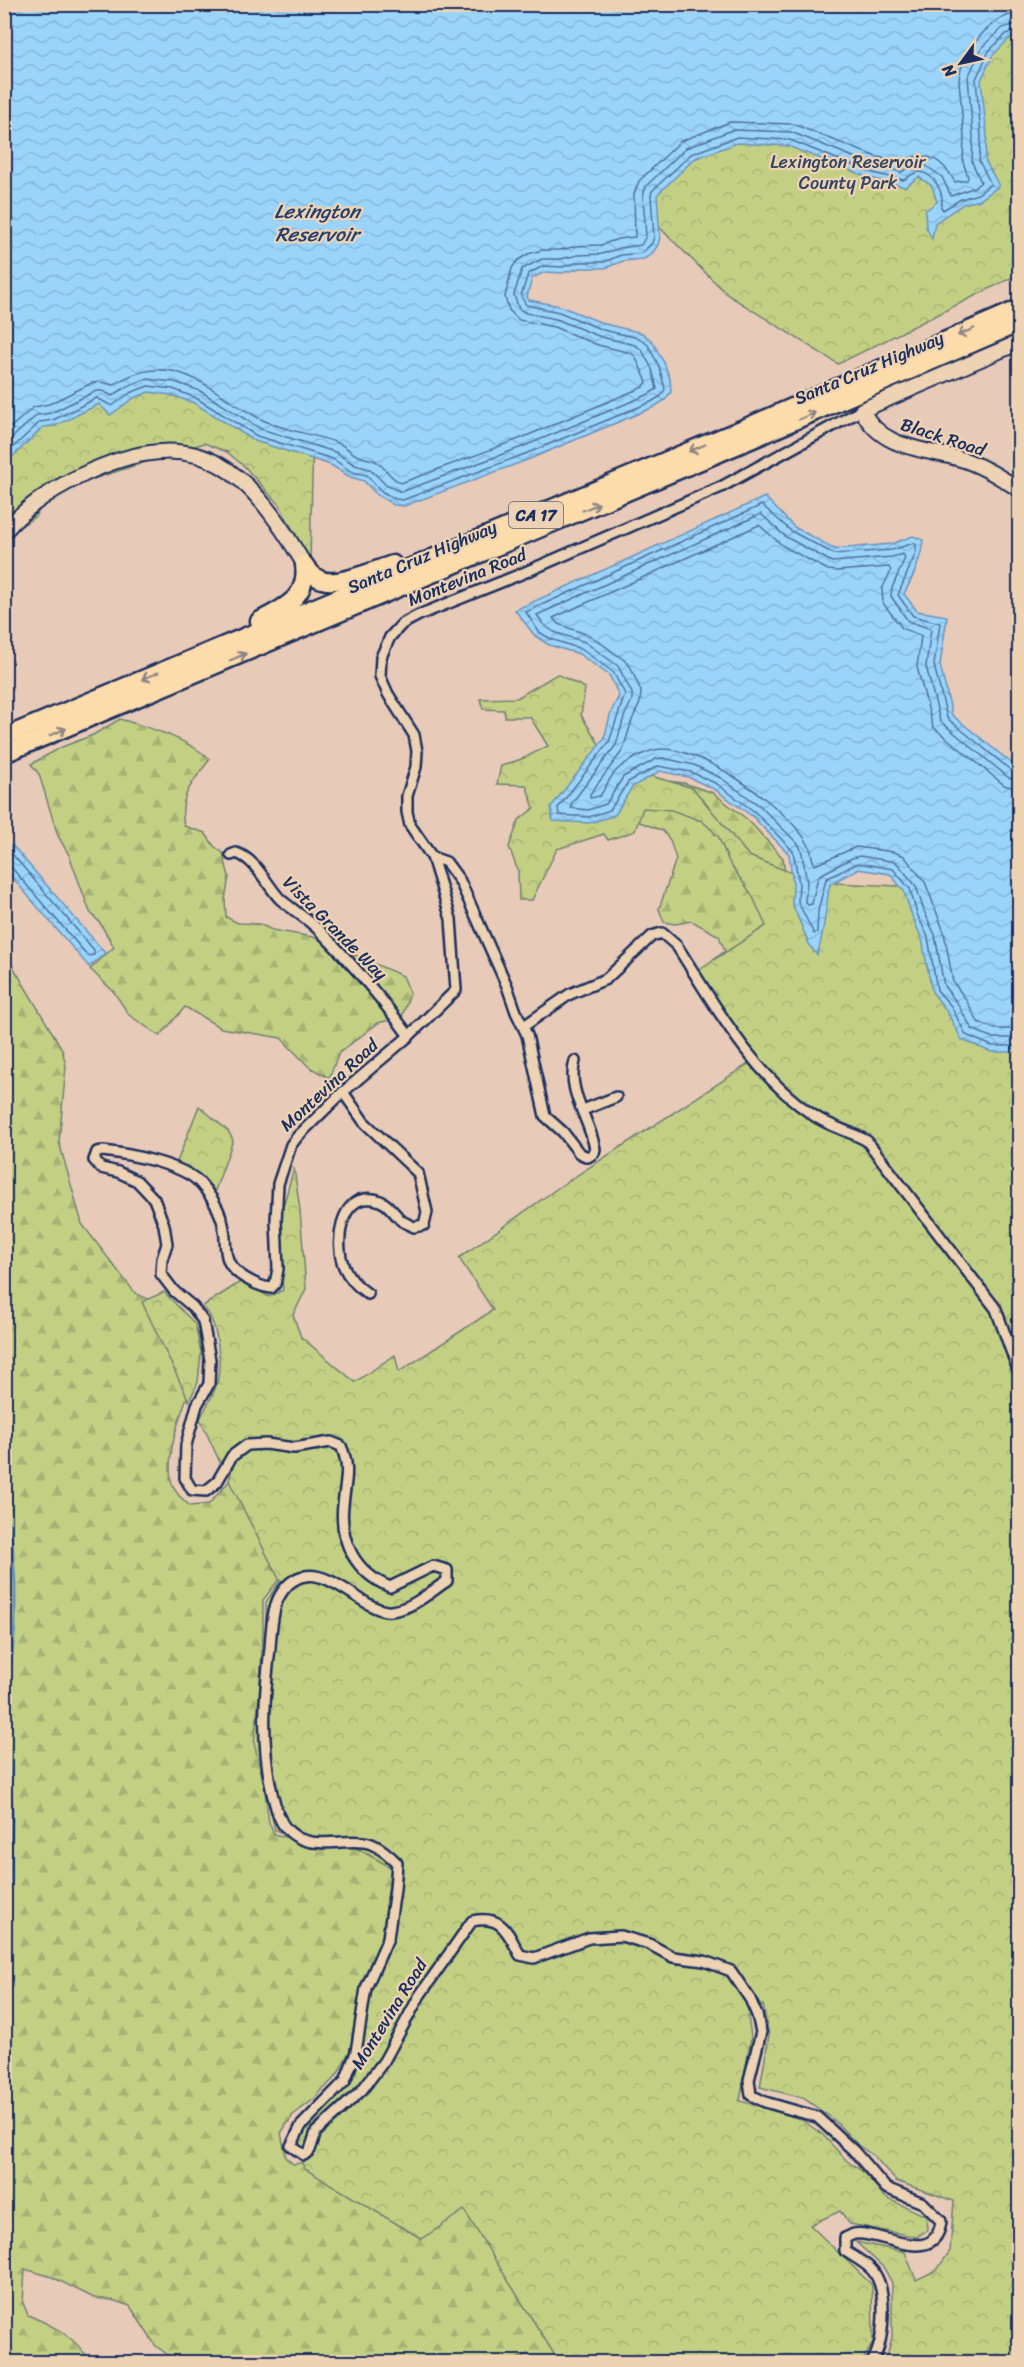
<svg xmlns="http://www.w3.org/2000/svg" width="1024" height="2367" viewBox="0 0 1024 2367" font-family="Sriracha,sans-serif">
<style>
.forest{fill:url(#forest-firs);stroke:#6f8071;stroke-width:1.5}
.park{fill:url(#park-crowns);stroke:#6f8071;stroke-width:1.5}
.water{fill:url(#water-waves);stroke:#6892bc;stroke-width:1.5}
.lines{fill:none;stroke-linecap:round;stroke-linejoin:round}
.shore{stroke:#4e719d;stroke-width:1.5}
.stream{stroke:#6892bc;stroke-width:3}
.street-casing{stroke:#1b2f5e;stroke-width:14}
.secondary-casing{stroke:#1b2f5e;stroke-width:18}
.highway-casing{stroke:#1b2f5e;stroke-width:21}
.street{stroke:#edd3b4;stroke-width:9}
.secondary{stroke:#edd3b4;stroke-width:14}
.highway{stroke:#fddcac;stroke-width:16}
.oneway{stroke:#8c8685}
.labels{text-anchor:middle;stroke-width:4.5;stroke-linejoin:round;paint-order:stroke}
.shield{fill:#edd3b4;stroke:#5a6078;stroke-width:1.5}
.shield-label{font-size:16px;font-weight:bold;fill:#1b2f5e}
.park-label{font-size:18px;fill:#344764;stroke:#edd3b4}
.street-label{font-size:18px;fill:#1b2f5e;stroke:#edd3b4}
.water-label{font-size:20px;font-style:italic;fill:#28406e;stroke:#edd3b4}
</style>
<defs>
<pattern id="forest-firs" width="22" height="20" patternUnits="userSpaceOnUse" patternTransform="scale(1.5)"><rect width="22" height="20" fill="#c3d084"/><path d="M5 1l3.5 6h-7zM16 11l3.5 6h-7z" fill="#a7b374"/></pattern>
<pattern id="park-crowns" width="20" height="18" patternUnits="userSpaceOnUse" patternTransform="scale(1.5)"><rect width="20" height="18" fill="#c3d084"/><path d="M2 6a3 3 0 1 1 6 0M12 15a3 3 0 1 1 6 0" fill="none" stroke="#a7b374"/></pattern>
<pattern id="water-waves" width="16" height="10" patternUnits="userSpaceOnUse" patternTransform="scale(1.5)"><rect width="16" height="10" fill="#9bd4fb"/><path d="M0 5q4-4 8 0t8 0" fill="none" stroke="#85b6da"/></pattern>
</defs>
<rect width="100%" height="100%" fill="#e8cab8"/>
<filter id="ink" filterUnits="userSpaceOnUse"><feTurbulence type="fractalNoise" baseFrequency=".0167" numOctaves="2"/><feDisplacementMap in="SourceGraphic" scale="12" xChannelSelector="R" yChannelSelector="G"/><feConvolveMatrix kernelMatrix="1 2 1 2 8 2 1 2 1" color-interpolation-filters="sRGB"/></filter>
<g filter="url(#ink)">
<g class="forest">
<path d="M120,719c32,10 64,18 90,40 -17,23 -32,36 -26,67l21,7 9,13 9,7 6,24 -4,22 1,18 12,6 21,1 13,6 41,7 90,39 7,17 -8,24 -24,6 -39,30 -10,25 -20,-11 -28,-29 -60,-10 -36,-21 -25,29 -31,-21 -15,-23 -24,-23 24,-22 -14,-24 -10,-11 -21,-57 -11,-19 -19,-62 -8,-10 31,-17 31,-12z"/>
<path d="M657,780l27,3 29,10 35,27 35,38 35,282 -119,-170 26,-19 -6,-15 -27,-15 -17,3 -11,-2 -5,-13 17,-50 -6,-19 -7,-9 -26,-10 -2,-29z"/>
<path d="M5,953l57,96 4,17 -7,76 23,82 53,69 34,16 29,56c-10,33 -33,81 -27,115 2,11 11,19 19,26l19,-2 29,-33 48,99 -23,30v33l-5,84 3,44 8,62 5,11 18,5 62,8 37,20 -10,81 -18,40 -13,62 -13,25 -24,25 -20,15 -12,18 5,25 7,6 9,-1 23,-26 533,225h-323l-7,-8 -18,8h-333l-22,-17 -25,-39 -18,-6 -18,-2 -42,-21 -27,-8 -2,34 5,12c26,11 48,22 62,47h-86z"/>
</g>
<g class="park">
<path d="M5,5h1014l-8,4 9,28 -1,237 -181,90 -110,-69 -71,-70 -442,-43 99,211 -4,168 -30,-55 -35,-39 -18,-15 -23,-9 -126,41 -34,18 -8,14 -29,20 -2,6z"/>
<path d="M557,674l28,14 -4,27 31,50 81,23 56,68 66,26 104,5 100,102v1373h-136l5,-9 4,-15v-55l-8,-15 -28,-26 49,10 11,28 21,-10 13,-19 4,-50 -58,-20 -22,-25 -15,-10 -26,-27 -30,-21 -43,-11 9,-52 -6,-30 -15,11 3,21 -11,64 56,15 26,18 25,27 15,10 24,27 40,18 1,14 -10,7 -67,-13 -10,-13 -30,14 62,60 1,58 -11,19h-303l-95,-152 -42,29 -117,-70 -16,-32 18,-26 35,-35 12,-40 6,-44 23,-42 11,-81 -39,-22 -59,-9 -21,-8 -21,-87 12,-109v-32l14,-21 -51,-100 4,-17 -9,7 -24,-52c5,-10 11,-20 15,-30 8,-23 4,-65 -12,-83l39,-25 27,16 14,-7 -4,-69 15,-53 6,42 6,79 -13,26 8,22 54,45 40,-27 4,17 94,-62 -34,-52 103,-73 188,-122 -52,-93 68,-44 -14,-31 -22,-31 -12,-28 -16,-15 -31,-11 -28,-2 -8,23 -27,9 -4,-6 -47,15 -25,51h-13l-1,-29 -9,-24 10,-27 15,-12 -8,-23 -29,-1 4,-18 23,-8 24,-12 -18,-29h-25l-1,-7 -21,-1 -3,-10 37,-1z"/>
<path d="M199,1106l29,25 5,9 -22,62 -26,-29 -10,-6z"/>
<path d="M164,1292l31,32 6,28 -3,30 -9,19 -47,-99z"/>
</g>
<g class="water">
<path d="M5,4h1014l1,31 -11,4 -16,16 -12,25 6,56 -2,24 14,26 -19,14 -17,4 -28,19 -3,16 -6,-12 -1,-16 12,-9 -5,-16 -13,-9 -14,10 -38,-10 -79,-31 -51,-3 -43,16 -37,36 3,42 -2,8 -7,10 -7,4 -21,2 -18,7h-25l-18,5 -17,-1 -13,6 -5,19 2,3 31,6 45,18 37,9 10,8 12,22 6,16 1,13 -6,8 -11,7 -127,53 -123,46 -10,-1 -17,-10 -13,-14 -14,-4 -19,-12 -76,-24 -61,-38 -23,-8 -22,-3 -15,6 -24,17 -11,-11 -44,22 -12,1 -38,37z"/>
<path d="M765,497l29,30 41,22 56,-5 22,-8 10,4c-2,20 -10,37 -19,54l13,17 30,5 -7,49 12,50 67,54v283h-28l-29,-12 -16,-30 -14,-18 -10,-53 -10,-23 -8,-25 -14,-17 -32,-5 -28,15c-5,24 -5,48 -13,71l-7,-9 -18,-43 1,-19 -4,-30 -37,-38 -38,-27 -26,-12 -28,-6 -28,16 -17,28 -25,8 -37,-2 -2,-14 53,-68 7,-27 8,-16 -9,-20 -31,-22 -30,-9 -14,-9 -20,-26z"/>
<path d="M12,845l93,108 -16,14 -84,-98v-18z"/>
</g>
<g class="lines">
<g class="shore">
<path d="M4,433l30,-26 15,-3 43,-21 9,-1 12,3c65,-41 98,11 152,36 24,11 51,13 75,23 7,3 12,10 19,12 6,3 12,2 18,6 9,6 13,16 24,21l118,-44 124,-52 4,-5 -12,-26 -4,-3 -33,-8 -44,-18 -35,-7 -10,-10 -4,-13 7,-29 5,-7 11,-7 14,-4h18l17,-4 24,-1 17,-6 17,-2 -1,-43 5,-13 42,-40 49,-19 63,2 81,32 26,6c26,-12 41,-5 55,20l12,-2 1,-3 -5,-15 1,-25 -5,-56c1,-27 31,-66 61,-68"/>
<path d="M4,445l33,-30 14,-2 45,-22h7l9,5 16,-10 18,-7 29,3 25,9 61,38 74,23 20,13 15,4 16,16 15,7 121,-45 125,-52 10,-6 -5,-20 -10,-19 -7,-5 -34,-8 -45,-18 -30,-6 -7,-4 -5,-14 8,-26 20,-10h19l17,-4 24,-1 18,-6 21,-3 5,-9 -3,-40 3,-10 40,-38 46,-18 59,2 80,32 30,8 14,-7h10l17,12 9,19 24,-9 6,-5 -9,-20 1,-25 -5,-60 15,-31 19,-18 18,-5"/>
<path d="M4,456l36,-34 13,-2 44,-22 15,8 18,-13 18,-7 25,3 23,9 61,38 76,23 19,13 15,3 14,16 14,8 8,1 122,-46 126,-52 10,-6 4,-7 -6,-23 -11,-21 -9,-7 -36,-8 -44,-18 -33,-7 -5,-9 7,-22 15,-8 19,1 17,-5h25l17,-7 21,-2 10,-10 2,-6 -3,-41 1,-5 39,-37 46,-17 53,3 79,32 34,8c5,-2 12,-9 17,-8 15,2 25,22 21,35l2,3 18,-11 17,-5 13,-10 -12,-23 2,-25 -5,-57 13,-28 17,-17 14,-4"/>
<path d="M1020,773l-7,-1 -66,-54 -13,-53 6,-42 -27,-7 -15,-21 18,-43v-7l-2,-2 -22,7 -58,4 -43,-23 -29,-26 -236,107 13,20 12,7 30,10 32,23 12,22 -16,48 -51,66 1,7 30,2 21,-7 18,-28 30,-16 33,6 26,12 38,28 38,39 6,32 -1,19 16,32 3,-2 1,-21 8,-32 32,-16 35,6 17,20 7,25 11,23 9,53 14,16 15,29 26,11h28"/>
<path d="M1020,781l-11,-3 -69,-57 -14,-55 5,-37 -23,-8 -17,-25 1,-8 13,-30 -2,-4 -11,3 -60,5 -46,-25 -25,-23 -224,101 8,11 9,6 31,10 33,24 14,27v7l-8,17 -8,28 -45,59v4l17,2 18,-6 17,-27 33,-18 7,-1 31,7 27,13 39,28 39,39 3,8 5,30 -2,18 3,4 4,-1 5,-23 3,-6 32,-17 8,-2 36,6 20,24 8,25 11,24 9,51 13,17 15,26 21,9h27"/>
<path d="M1020,790l-16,-5 -71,-58 -16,-60 4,-31 -19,-8 -19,-25 -1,-14 9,-18 -2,-4 -52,4 -9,-1 -45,-24 -24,-21 -206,93 5,6 33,12 32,23 7,7 11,25 -1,12 -8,17 -9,30 -33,44v4l10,-2c5,-8 9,-17 15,-24 8,-9 29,-20 40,-22 40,-10 135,60 153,94 4,6 3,15 7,21l41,-18 38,5 10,4 21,26 19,50 9,50 12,16 13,24 17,7h25"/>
<path d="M4,855h9l81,95v5l-6,1 -77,-89 -7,-2"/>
</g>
<path class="stream" d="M4,1503l8,37 3,43v43l-7,65v51l4,71 -5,182 -3,24"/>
<defs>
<g id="street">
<path d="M862,410l-141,77 -200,87 -102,41 -17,9 -12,13 -9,20 -1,19 8,18 26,41 3,16 -1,16 -9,29v16l3,13 22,32 19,62 5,71 -47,46 -66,56 -46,45 -6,8 -13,39 -2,37 2,48 -3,15 -4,4c-10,-1 -17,-5 -26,-10 -29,-18 -14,-34 -24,-61 -4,-12 -13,-25 -22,-35 -18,-18 -70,-28 -96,-31l-6,1 -3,8 7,8 17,4 19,9 17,18 10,26 3,19 -5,15 -1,15 13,17 19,16 10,14 7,39 -1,24 -12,21 -11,40 -1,33 7,12 14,1 11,-9 15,-26 15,-11 19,-1 28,4 37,-6 10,4c10,22 4,37 2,59 -4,37 13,68 47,82l43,-21 14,4v11c-17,11 -35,28 -56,30 -23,3 -56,-40 -86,-35 -13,2 -21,11 -27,23 -6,14 -7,34 -8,49 -6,51 -9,95 2,145 3,11 6,26 13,34 20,25 51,12 78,15 13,1 25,12 34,21l-2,26 -7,49 -22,50 -10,64 -11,29 -44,45 -10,20 13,9 6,-5 6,-18 46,-42 22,-29 36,-66 52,-74c31,-6 35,11 48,34l14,3 55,-20 32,-2 28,8 24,13 31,4 27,10 19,28 7,16 4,17 -12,48 2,15 14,7 52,15 36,33 33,38 37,15 18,18c-5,48 -63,8 -87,13 -3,1 -6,3 -9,4v13c9,6 25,14 30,23 13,20 9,69 -3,88"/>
<path d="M231,855l5,-2c20,6 30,31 44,46 13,11 28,20 40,32 32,32 62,68 89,105"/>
<path d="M432,857l14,5 14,19 47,105 9,26 11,23 18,81 18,16 16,21 9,4 6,-4 1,-4c-5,-30 -29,-58 -20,-88"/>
<path d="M524,1026l46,-32 36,-15 46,-43 10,-3 15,13c39,61 75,128 136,169 17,12 37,16 54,26l129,168 24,67"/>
<path d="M343,1092l21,30 54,51 9,39 -3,13 -10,2c-3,-2 -9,-4 -12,-6 -10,-9 -14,-20 -29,-22 -33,-5 -39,45 -29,68 5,12 14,20 24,27"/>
<path d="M583,1110l33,-13"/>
</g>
<g id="secondary">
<path d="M1020,342l-158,68c20,42 67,38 105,51 19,7 36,18 53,29"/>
<path d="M4,532c25,-29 55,-47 89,-62 110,-48 157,3 211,94"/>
</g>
<g id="highway">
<path d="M304,564c5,7 10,14 18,16 17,6 54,-11 71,-16"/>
<path d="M259,621c25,-14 50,-23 45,-57"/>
<path d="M4,737l747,-312 269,-117"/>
<path d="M4,754l749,-315 267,-116"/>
</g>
</defs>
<use href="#street" class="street-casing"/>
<use href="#secondary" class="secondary-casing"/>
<use href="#highway" class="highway-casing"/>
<use href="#street" class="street"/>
<use href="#secondary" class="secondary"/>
<use href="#highway" class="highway"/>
</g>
<defs><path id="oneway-shaft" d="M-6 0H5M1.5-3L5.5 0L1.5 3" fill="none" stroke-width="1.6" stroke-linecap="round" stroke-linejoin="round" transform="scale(1.5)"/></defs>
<g class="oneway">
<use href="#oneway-shaft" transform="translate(966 332) rotate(157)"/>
<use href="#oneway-shaft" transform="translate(807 416) rotate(-23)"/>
<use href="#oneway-shaft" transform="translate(697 448) rotate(157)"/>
<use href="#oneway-shaft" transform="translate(591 507) rotate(-23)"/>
<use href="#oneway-shaft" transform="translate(238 657) rotate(-23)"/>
<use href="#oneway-shaft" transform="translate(150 676) rotate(157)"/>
<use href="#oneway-shaft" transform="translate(58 732) rotate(-23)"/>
</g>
</g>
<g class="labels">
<rect class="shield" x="509" y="502" width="54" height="26" rx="4.5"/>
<g class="shield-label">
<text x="536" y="521">CA 17</text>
</g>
<g class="park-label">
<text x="848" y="168">Lexington Reservoir<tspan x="848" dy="21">County Park</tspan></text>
</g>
<g class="street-label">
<text transform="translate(869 368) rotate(-23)" y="6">Santa Cruz Highway</text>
<text transform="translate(943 437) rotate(18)" y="6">Black Road</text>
<text transform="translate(422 557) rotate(-23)" y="6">Santa Cruz Highway</text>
<text transform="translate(467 577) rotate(-22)" y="6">Montevina Road</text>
<text transform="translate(335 928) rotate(45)" y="6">Vista Grande Way</text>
<text transform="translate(329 1085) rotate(-43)" y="6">Montevina Road</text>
<text transform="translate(389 2014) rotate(-58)" y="6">Montevina Road</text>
</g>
<g class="water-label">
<text x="317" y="218">Lexington<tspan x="317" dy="23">Reservoir</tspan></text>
</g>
</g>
<rect width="1024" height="2367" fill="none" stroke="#edd3b4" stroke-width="24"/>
<rect x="12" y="12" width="1000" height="2343" fill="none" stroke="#1b2f5e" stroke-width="2" filter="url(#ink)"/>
<g transform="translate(961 63) rotate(237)" stroke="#edd3b4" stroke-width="4.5" paint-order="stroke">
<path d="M0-4.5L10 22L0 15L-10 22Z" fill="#1b2f5e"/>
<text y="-9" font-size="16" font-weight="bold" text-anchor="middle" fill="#1b2f5e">N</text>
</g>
</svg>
